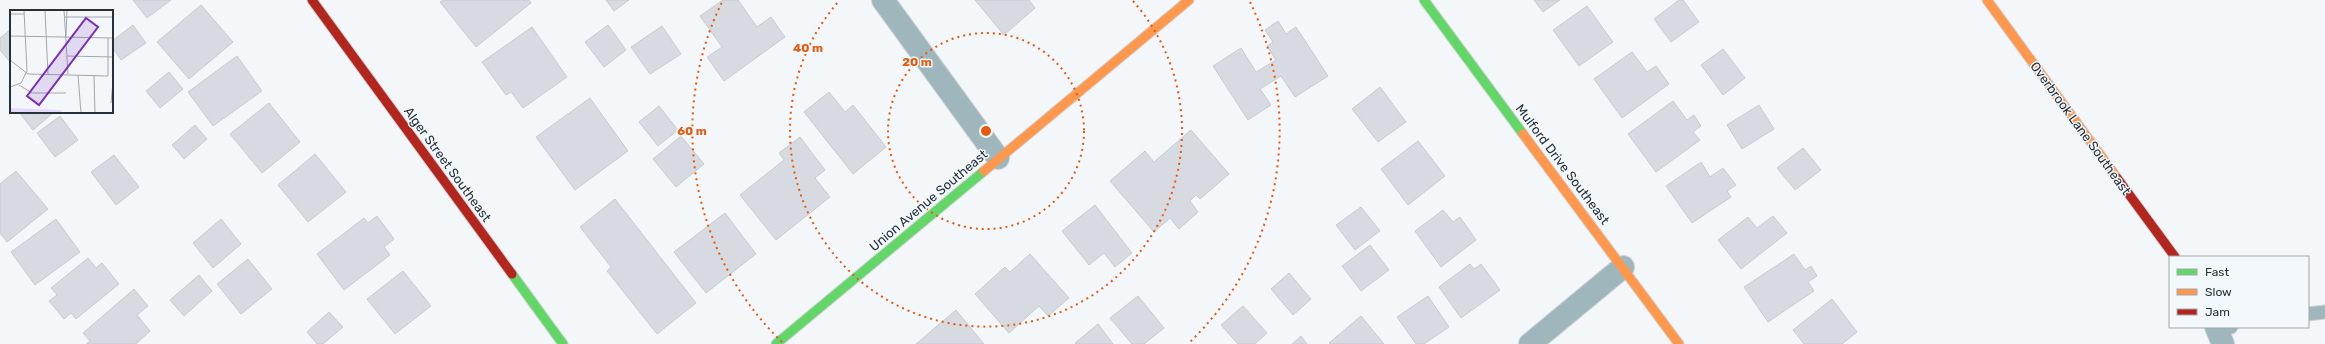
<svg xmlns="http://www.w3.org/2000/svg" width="2325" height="344" viewBox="0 0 2325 344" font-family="Rubik,sans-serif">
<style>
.building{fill:#d7dae1;stroke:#c8cbd1}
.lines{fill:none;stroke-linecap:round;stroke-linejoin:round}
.lane-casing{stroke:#d0d3d6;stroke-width:15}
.street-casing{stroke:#d0d3d6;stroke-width:24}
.fast-casing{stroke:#d0d3d6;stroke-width:11}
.slow-casing{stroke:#d0d3d6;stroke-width:11}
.jam-casing{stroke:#d0d3d6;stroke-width:11}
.lane{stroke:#9fb6bc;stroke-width:13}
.street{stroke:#9fb6bc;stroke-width:22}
.fast{stroke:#63d668;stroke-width:9}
.slow{stroke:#ff974d;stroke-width:9}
.jam{stroke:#b3261e;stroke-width:9}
.ring{fill:none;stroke:#e8590c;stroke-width:2;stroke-dasharray:2 4}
.labels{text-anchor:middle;stroke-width:3;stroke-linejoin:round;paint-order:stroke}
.street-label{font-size:13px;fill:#273139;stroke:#f2f8fc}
.inset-river{fill:none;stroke:#61cfc6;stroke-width:2}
.inset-road{fill:none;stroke:#a2a8ad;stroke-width:1}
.view{fill:#7b2cbf;fill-opacity:0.15;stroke:#7b2cbf;stroke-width:2}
.inset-edge{fill:none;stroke:#273139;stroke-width:2}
.centre{fill:#e8590c;stroke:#f2f8fc;stroke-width:2}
.ring-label{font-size:12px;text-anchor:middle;font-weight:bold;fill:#e8590c;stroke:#f2f8fc;stroke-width:3;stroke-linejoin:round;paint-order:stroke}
</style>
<rect width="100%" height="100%" fill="#f4f7fa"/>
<g class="building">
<path d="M133,0h38l-24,18z"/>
<path d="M443,0h86l2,3 -55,44 -36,-45z"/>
<path d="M606,0h23l-15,11z"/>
<path d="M723,0h15l19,27 14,-10 14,20 -61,44 -17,-24 15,-10 -22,-31z"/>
<path d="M975,0h54l6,8 -31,27z"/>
<path d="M1534,0h26l-17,12z"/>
<path d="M1679,0h4l16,22 -28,20 -17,-23z"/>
<path d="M201,5l32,37 -44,37 -32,-37z"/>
<path d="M1587,6l26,36 -34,24 -26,-36z"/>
<path d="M1278,21l8,13 10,-7 32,49 -33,21 -14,-21 -21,13 11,16 -23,15 -35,-54 28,-18 15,24 20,-12 -9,-14 6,-4 -8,-12z"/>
<path d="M133,25l13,18 -25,17 -9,-13v-6z"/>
<path d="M608,25l18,25 -22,17 -19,-25z"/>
<path d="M662,26l19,28 -31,20 -19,-27z"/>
<path d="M532,27l35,50 -44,31 -12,-16 -5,3 -24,-33z"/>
<path d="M11,29v34l-11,-13v-12z"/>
<path d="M1723,49l22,29 -22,17 -22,-30z"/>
<path d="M1632,52l15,20 9,-6 13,18 -47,34 -28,-39z"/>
<path d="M237,56l25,35 -49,35 -25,-34z"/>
<path d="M169,72l14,17 -23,19 -14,-17z"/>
<path d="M1380,87l26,35 -28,20 -26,-33z"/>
<path d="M829,92l16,20 8,-7 33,42 -33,27 -49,-62z"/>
<path d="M590,98l38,53 -53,39 -39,-53z"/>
<path d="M1673,101l14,19 7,-5 7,11 -8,6 7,8 -44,32 -28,-38z"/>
<path d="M269,103l31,39 -38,31 -32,-39z"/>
<path d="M1759,105l15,24 -32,20 -15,-24z"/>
<path d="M659,106l19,24 -20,16 -19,-24z"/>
<path d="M19,112h35l-21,18z"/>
<path d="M60,116l18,24 -23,17 -18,-24z"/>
<path d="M195,125l12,14 -23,20 -12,-14z"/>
<path d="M1191,130l38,44 -29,25 -4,-4 -6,6 8,11 -19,17 -9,-11 -16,14 -44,-51 35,-30 9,11z"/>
<path d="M681,136l23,28 -28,23 -23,-28z"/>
<path d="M800,137l25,33 -10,8 15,19 -54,43 -36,-45 44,-35 -5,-7z"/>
<path d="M1418,141l27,35 -37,29 -27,-36z"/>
<path d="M1803,148l18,22 -26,20 -18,-22z"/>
<path d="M315,154l31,38 -38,30 -30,-37z"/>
<path d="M114,155l25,32 -23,18 -25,-33z"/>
<path d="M1701,162l9,15 13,-9 13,17 -9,6 4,6 -39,26 -26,-37z"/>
<path d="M16,171l32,38 -41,33 -7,-9v-49z"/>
<path d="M615,199l81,104 -39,31 -50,-63 4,-4 -31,-40z"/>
<path d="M1095,205l37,48 -17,14 -11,-14 -15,12 -27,-34z"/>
<path d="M1361,207l19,24 -25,19 -19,-25z"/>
<path d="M1443,210l10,12 7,-5 16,23 -35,27 -26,-36z"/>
<path d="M725,213l31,41 -50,39 -32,-41z"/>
<path d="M377,216l17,23 -10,8 6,8 -46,35 -27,-36 47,-36 4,5z"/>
<path d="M1773,216l14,17 -46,36 -23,-29 30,-23 9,11z"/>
<path d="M56,219l24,33 -45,33 -24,-33z"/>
<path d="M221,219l20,25 -28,24 -20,-25z"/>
<path d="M1370,245l19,25 -28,21 -19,-25z"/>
<path d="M1030,254l39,44 -21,18 -9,-10 -30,27 -34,-39 30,-27 5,5z"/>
<path d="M1794,254l11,16 6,-4 6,10 -9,6 6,9 -46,31 -24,-35z"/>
<path d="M88,258l8,10 6,-5 17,21 -43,35 -5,-6 -7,6 -15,-18 8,-6 -6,-7z"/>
<path d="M248,259l24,30 -31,25 -24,-30z"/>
<path d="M1470,264l4,5 7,-5 19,26 -39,28 -22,-31z"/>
<path d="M403,271l28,35 -36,28 -28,-35z"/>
<path d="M1289,273l22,26 -18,16 -22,-26z"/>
<path d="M199,275l13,16 -28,25 -14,-16z"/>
<path d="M134,289l14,17 -11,9 13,16 -14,13h-50l4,-3 -7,-8z"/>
<path d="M1138,296l26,32 -20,16h-12l-22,-26z"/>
<path d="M1428,296l21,31 -25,17h-8l-19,-27z"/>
<path d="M1832,299l25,33 -15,12h-38l-11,-14z"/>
<path d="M1243,306l24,27 -12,11h-17l-17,-19z"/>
<path d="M956,310l28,34h-68z"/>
<path d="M329,312l14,15 -20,17h-6l-10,-12z"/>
<path d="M1361,316l23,28h-54l-1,-1z"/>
<path d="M1098,324l15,20h-37l-1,-1z"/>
<path d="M1301,336l6,8h-15z"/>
</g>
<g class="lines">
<defs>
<g id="lane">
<path d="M2308,314l17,-2"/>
<path d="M2217,329l14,-2"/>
</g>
<g id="street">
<path d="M883,0l115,158"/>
<path d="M2216,327l7,17"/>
<path d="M1530,344l93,-77"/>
</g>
<g id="fast">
<path d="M1424,0l99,134"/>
<path d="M512,274l51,70"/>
<path d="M776,344l208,-173"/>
</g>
<g id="slow">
<path d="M1987,0l130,178"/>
<path d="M1523,134l156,210"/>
<path d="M984,171l205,-171"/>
</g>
<g id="jam">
<path d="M312,0l200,274"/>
<path d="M2117,178l58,79"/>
</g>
</defs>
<use href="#lane" class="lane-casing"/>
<use href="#street" class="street-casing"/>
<use href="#fast" class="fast-casing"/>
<use href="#slow" class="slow-casing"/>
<use href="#jam" class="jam-casing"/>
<use href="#lane" class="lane"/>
<use href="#street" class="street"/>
<use href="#fast" class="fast"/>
<use href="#slow" class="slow"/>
<use href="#jam" class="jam"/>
</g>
<g class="ring">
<circle cx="986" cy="131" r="98"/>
<path d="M1133 1A196 196 0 1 1 839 1"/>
<path d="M782 342A294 294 0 0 1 722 2M1250 2A294 294 0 0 1 1190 342"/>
</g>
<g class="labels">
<g class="street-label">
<text transform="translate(2081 128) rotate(54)" y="5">Overbrook Lane Southeast</text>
<text transform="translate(448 164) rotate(54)" y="5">Alger Street Southeast</text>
<text transform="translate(1563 164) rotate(53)" y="5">Mulford Drive Southeast</text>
<text transform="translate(928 200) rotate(-40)" y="5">Union Avenue Southeast</text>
</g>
</g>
<g transform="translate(10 10)">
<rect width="103" height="103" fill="#f4f7fa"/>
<path d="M0,98l50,2 3,3h-53z" fill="#e4d9fc"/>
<path class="inset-river" d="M22,103h17"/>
<path class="inset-road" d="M35,0l3,65M54,0l4,64M0,4h14M54,7h49M0,26l103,2M56,27l1,-27M57,46l46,1M0,50l18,14 80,2v-38M68,65l3,38M84,65l1,38M9,75l13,8h34M0,77l11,-4 6,-12 -3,-61M101,93l2,-22"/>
<path class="view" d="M76,8l12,9 -59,78 -12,-9z"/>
<rect width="103" height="103" class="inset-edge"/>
</g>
<circle cx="986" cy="131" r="6" class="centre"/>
<g class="ring-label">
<text x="808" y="52">40 m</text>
<text x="917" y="66">20 m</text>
<text x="692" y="135">60 m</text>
</g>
<rect x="2169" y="256" width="140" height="72" fill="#f2f8fc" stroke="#a1a8ae"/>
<rect x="2177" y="269" width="20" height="6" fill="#63d668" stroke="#a1a8ae"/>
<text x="2205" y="276" font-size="12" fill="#273139">Fast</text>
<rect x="2177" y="289" width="20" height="6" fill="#ff974d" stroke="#a1a8ae"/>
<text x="2205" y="296" font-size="12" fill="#273139">Slow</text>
<rect x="2177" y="309" width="20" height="6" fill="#b3261e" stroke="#a1a8ae"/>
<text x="2205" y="316" font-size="12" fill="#273139">Jam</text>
</svg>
